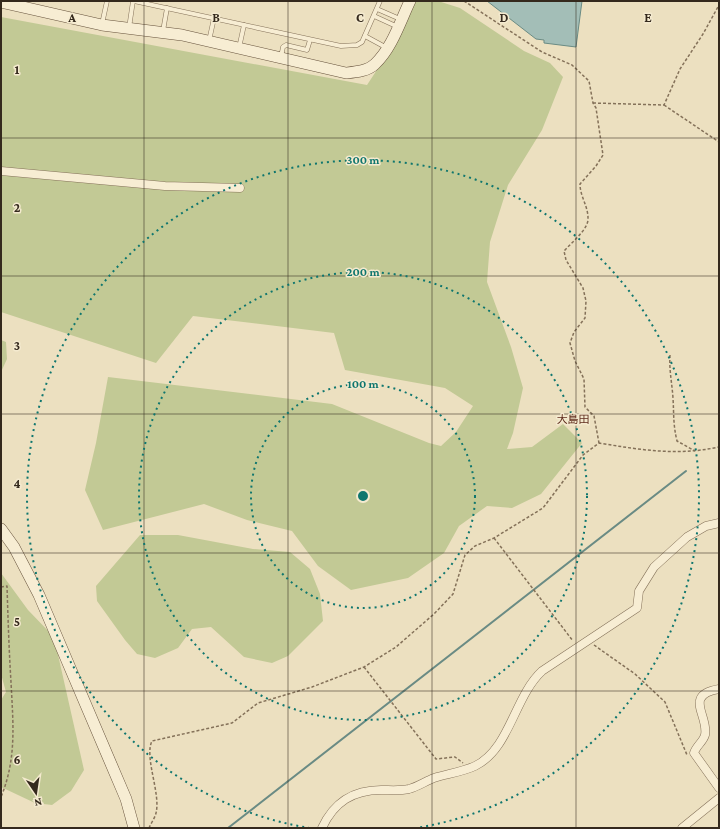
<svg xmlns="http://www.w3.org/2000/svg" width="720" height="829" viewBox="0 0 720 829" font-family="'Crimson Pro','Noto Sans JP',serif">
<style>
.green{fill:#c2c995}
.water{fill:#a3beb7;stroke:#6a8b84}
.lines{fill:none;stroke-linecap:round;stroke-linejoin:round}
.stream{stroke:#6a8b84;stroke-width:2}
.lane-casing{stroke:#847159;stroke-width:5}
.street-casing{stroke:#847159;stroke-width:9}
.secondary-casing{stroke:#66523c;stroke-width:12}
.path{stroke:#847159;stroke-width:1.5;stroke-dasharray:3 2;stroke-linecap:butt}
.lane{stroke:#f7edd3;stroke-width:4}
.street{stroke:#f7edd3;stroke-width:8}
.secondary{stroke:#f7edd3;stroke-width:11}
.grid{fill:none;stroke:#34291d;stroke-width:1;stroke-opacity:0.55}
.ring{fill:none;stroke:#0f766e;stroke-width:2;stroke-dasharray:2 4}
.labels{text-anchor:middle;stroke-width:3;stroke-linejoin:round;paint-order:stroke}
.neighbourhood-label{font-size:11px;fill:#5f2d1e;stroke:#f4eacf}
.grid-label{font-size:13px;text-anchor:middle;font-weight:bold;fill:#34291d;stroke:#f4eacf;stroke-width:3;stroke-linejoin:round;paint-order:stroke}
.centre{fill:#0f766e;stroke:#f4eacf;stroke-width:2}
.ring-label{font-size:12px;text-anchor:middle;font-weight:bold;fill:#0f766e;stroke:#f4eacf;stroke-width:3;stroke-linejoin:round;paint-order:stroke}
</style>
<rect width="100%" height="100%" fill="#ece0c0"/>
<g class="green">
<path d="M414,1h24l22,7 64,43 26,12 13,14 -21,53 -34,55 -18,57 -3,40 24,65 12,41 -10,45 -6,16 25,-2 31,-23 19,19 -41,51 -29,14 -25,-2 -28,20 -15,27 -36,25 -57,12 -33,-24 -26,-35 -45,-11 -43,-16 -101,26 -18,-40 11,-47 12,-66 224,27 97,39 12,3 15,-14 17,-26 -28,-18 -100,-18 -11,-37 -141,-17 -37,47 -155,-51v-295l366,68 25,-38z"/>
<path d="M1,340l5,2 1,17 -6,13z"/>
<path d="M140,535h38l75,14 37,3 20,17 10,25 3,27 -35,35 -16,7 -28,-6 -33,-30 -19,2 -14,19 -23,10 -18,-4 -12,-14 -28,-39 -1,-15z"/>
<path d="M1,573l27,37 26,27 30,133 -13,21 -19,14 -17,-2 -34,-16v-87l5,-8 -5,-18z"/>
</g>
<path class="water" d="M487,1h95l-6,46 -32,-4v-3l-8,-1z"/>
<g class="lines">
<path class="stream" d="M228,828l458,-357"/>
<defs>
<g id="lane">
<path d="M134,1l207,45 16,-1 5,-3 18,-41"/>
<path d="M377,9l23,10"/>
<path d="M374,16l24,11"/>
<path d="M102,24l5,-23"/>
<path d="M129,28l4,-27"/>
<path d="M163,31l4,-23"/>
<path d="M365,36l22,12"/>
<path d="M209,41l5,-23"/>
<path d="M239,48l5,-23"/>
<path d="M281,57l2,-10 3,-2 21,5 3,-10"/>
</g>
<g id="street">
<path d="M1,171l164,15 75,2"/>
<path d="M719,689c-36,6 -10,27 -14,46 -2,7 -9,11 -11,18l25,35"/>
<path d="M322,828c12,-26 31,-38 59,-38 9,0 19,1 28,-1 8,-2 17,-8 25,-11 13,-4 28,-6 41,-12 35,-17 39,-69 67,-95l95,-63 2,-17 15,-24 33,-30 19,-11 13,-3"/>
<path d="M682,828l37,-30"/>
</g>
<g id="secondary">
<path d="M1,2l101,23 80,10 164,38c10,-1 22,-2 29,-9 17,-16 25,-42 35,-63"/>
<path d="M1,529l13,18 25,48 87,204 8,29"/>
</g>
</defs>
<use href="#lane" class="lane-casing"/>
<use href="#street" class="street-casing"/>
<use href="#secondary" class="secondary-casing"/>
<g class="path">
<path d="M464,1l78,51 30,13 17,16 4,22 3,5 7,47 -7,11 -16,18c0,12 8,22 8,34 1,11 -17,25 -24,33l2,9 17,28 3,13 -1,17 -11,14 -4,11 5,18 9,18 1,28 9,9 5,27"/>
<path d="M593,103l71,2 16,-36 23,-35 16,-29"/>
<path d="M664,105l55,37"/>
<path d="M670,355c-1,15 2,28 3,43 1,17 0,26 4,43l18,10"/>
<path d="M494,538l79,103"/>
<path d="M1,587l6,-1c1,32 2,64 4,96 2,41 6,76 -10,115"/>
<path d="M594,645l41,29 30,28 22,53"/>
<path d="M364,667l72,92 19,-2 8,6"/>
<path d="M149,828c2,-5 6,-10 7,-15 5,-19 -12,-56 -4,-72l80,-18 26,-20 54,-16 52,-20 32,-20 38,-33 19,-20 12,-39 10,-9 19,-8 49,-30 40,-53 16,-12c42,7 78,13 120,4"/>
</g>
<use href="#lane" class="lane"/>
<use href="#street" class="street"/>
<use href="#secondary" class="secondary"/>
</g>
<path class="grid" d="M144,1v827M288,1v827M432,1v827M576,1v827M1,138h718M1,276h718M1,414h718M1,553h718M1,691h718"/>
<g class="ring">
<circle cx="363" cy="496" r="112"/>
<circle cx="363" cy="496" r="224"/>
<path d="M310 828A336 336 0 1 1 416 828"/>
</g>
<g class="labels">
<g class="neighbourhood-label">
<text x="573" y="423">大島田</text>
</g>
</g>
<g class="grid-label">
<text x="72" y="22">A</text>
<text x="216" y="22">B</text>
<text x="360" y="22">C</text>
<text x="504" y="22">D</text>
<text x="648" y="22">E</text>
<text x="17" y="74">1</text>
<text x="17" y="212">2</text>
<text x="17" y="350">3</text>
<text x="17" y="488">4</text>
<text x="17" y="626">5</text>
<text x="17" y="764">6</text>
</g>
<circle cx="363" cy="496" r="6" class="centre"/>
<g class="ring-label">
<text x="363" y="164">300 m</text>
<text x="363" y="276">200 m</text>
<text x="363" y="388">100 m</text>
</g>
<rect width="720" height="829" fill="none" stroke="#34291d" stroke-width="4"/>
<g transform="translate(36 793) rotate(167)" stroke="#f4eacf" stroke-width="3" paint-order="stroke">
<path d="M0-3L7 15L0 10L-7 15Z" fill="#34291d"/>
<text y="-6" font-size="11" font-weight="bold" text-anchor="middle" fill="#34291d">N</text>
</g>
</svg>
